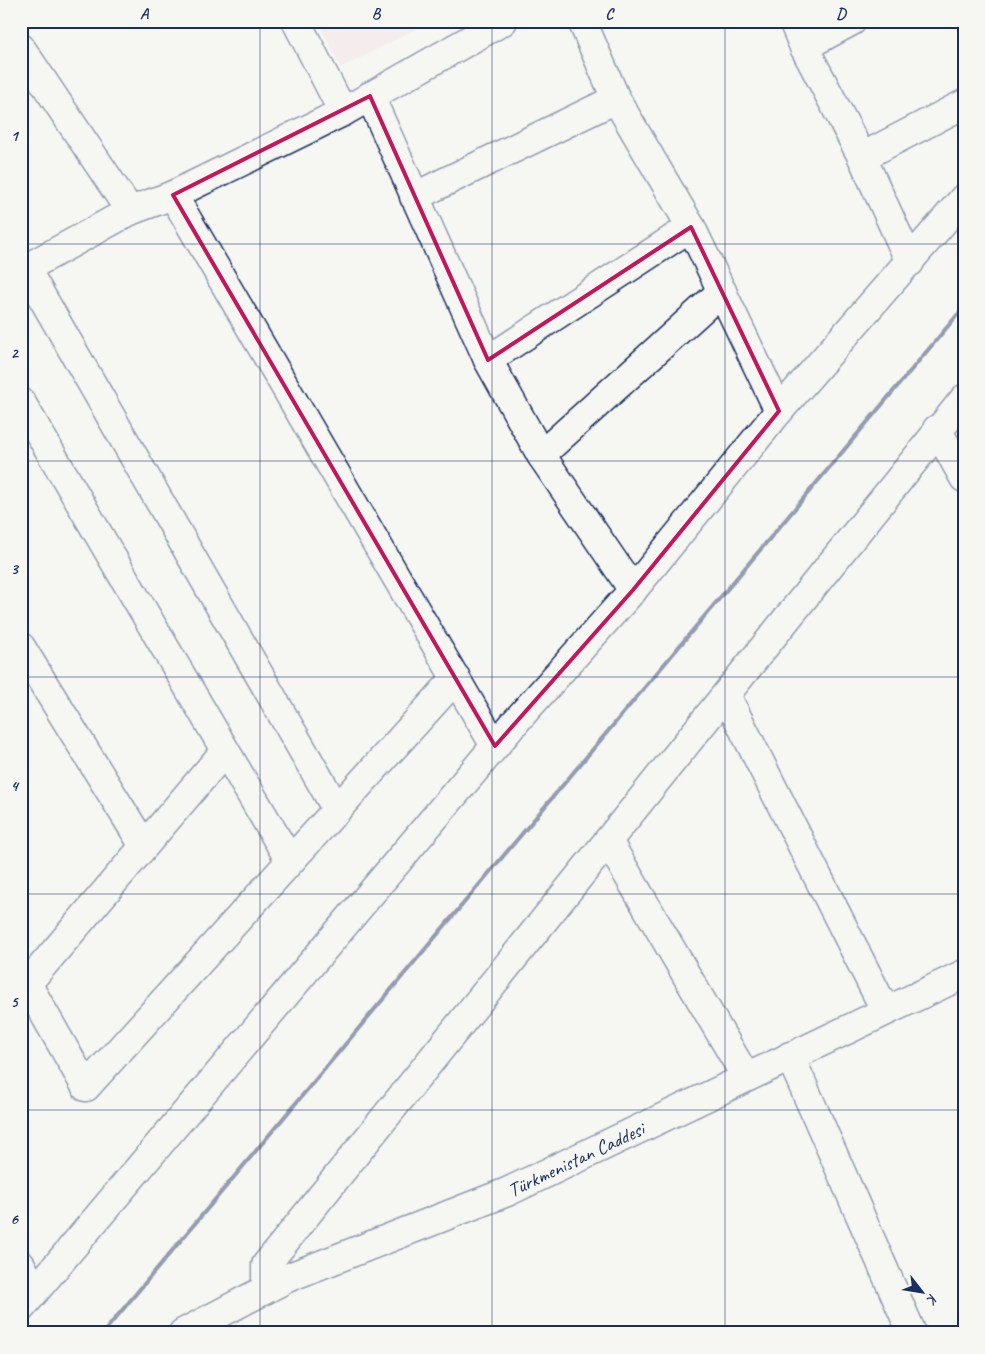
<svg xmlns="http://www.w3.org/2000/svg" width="985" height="1354" viewBox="0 0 985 1354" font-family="Caveat,sans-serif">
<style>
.built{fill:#f4e3e7}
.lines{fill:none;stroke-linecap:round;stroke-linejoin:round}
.minor-casing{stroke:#1b2f5e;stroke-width:31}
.minor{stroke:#f6f6f2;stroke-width:28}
.rail{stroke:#1b2f5e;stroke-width:4}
.marked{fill:none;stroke:#c2185b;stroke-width:4;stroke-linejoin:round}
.grid{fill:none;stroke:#1b2f5e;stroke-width:1;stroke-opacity:0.55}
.labels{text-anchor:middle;stroke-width:4.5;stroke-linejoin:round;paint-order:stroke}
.street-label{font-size:20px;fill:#1b2f5e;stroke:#f6f6f2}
.neatline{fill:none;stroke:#1b2f5e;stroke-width:2}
.grid-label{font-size:16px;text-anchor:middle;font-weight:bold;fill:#1b2f5e}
</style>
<rect width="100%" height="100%" fill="#f6f6f2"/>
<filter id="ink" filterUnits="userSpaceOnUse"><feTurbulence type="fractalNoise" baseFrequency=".02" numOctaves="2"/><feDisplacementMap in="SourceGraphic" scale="10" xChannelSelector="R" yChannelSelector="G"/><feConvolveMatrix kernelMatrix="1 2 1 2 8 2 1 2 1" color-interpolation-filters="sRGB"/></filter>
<g filter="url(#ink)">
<path class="built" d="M318,21h113l-90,47z"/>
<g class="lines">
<defs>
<g id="minor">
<path d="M296,21l47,91"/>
<path d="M582,21l34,78 75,128 88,184"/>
<path d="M793,21l11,26 58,110 48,105"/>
<path d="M804,47l48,-26"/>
<path d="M21,48l109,163"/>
<path d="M370,96l118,264 53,95 92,135"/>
<path d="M862,157l102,-53"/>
<path d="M173,195l322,551"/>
<path d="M414,197l202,-98"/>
<path d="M26,269l311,541"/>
<path d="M21,271l109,-60 43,-16 170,-83 160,-91"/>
<path d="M488,360l203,-133"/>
<path d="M21,402l269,459"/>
<path d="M937,429l27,49"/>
<path d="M541,455l181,-164"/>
<path d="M21,647l123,199"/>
<path d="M726,695l159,315"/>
<path d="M608,841l138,236"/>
<path d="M21,973l65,114 370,-409"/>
<path d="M27,984l198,-233"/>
<path d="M790,1056l122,277"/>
<path d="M21,1265l13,25"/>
<path d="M266,1289v-24l698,-866"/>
<path d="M21,1308l496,-588 116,-130 146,-179 185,-213"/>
<path id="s1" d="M183,1333l104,-55 220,-86 457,-218"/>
</g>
</defs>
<use href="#minor" class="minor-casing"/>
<use href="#minor" class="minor"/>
<path class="rail" d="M103,1333l861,-1026"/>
</g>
</g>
<path d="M0 0H985V1354H0ZM370,96l118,264 203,-133 88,184 -146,179 -138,156 -322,-551z" fill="#f6f6f2" fill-opacity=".55" fill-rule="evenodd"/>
<path class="marked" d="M370,96l118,264 203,-133 88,184 -146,179 -138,156 -322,-551z"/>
<path class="grid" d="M260,21v1312M492,21v1312M725,21v1312M21,244h943M21,461h943M21,677h943M21,894h943M21,1110h943"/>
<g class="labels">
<g class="street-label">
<text dy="7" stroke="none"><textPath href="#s1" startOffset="430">Türkmenistan Caddesi</textPath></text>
</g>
</g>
<rect width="985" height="1354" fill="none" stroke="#f6f6f2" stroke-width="55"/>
<g transform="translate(922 1292) rotate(121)" stroke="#f6f6f2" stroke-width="4" paint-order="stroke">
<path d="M0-4L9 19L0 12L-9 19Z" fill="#1b2f5e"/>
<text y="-8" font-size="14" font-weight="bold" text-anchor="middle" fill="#1b2f5e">K</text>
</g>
<rect x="28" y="28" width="930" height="1298" class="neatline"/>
<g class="grid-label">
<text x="144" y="19">A</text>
<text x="376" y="19">B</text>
<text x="609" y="19">C</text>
<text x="841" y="19">D</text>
<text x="14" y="141">1</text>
<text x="14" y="358">2</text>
<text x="14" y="574">3</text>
<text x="14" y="791">4</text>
<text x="14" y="1007">5</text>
<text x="14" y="1224">6</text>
</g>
</svg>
